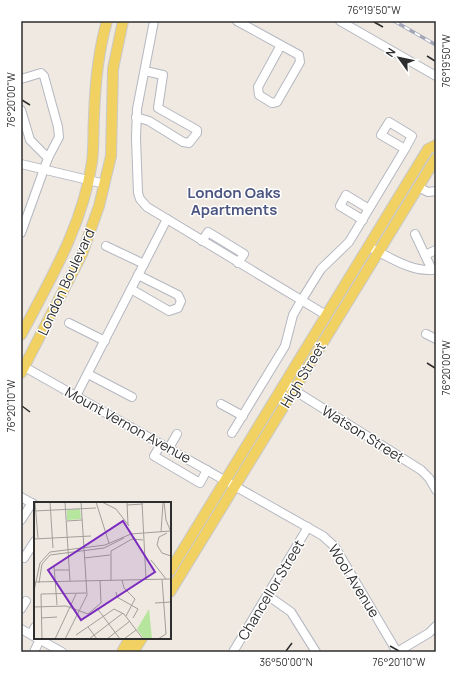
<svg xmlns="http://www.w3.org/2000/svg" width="457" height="673" viewBox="0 0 457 673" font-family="Manrope,sans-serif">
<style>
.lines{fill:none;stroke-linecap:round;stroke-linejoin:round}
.minor-casing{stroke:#b4b7c1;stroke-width:10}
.major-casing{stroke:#c9c9c9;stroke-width:12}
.minor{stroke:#fff;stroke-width:8}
.major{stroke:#f2d163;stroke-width:10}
.rail-casing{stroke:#a3a6b8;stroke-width:3.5}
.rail{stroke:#fff;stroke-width:2;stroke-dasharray:6;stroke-linecap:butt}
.ticks{fill:none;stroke:#2e2e2e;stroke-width:1.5}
.labels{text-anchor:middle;stroke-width:3;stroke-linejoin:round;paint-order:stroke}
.street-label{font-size:14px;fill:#2e2e2e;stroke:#fff}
.neighbourhood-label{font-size:15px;font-weight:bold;fill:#4d5680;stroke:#fff}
.inset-road{fill:none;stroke:#a29e99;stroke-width:1}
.view{fill:#7b2cbf;fill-opacity:0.15;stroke:#7b2cbf;stroke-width:2}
.inset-edge{fill:none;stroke:#2e2e2e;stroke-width:2}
.neatline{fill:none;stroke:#2e2e2e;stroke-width:1.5}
.ticks-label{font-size:10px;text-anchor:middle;fill:#2e2e2e}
</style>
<rect width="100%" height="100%" fill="#efe9e1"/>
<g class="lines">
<defs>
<g id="minor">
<path d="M154,21l-17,88 -1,29 2,55 2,6 7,8 179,108"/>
<path d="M237,21l62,34 1,7 -23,40 -5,1 -13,-8 -1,-8 23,-42"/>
<path d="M340,21l96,55"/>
<path d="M21,79l20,-6 3,3 14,51 1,10 -11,21 -27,75"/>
<path d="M21,110l9,30 18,18"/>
<path d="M136,117l13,4 34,21 6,1 8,-10v-3l-39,-22 5,-33 -18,-4"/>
<path d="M21,164l84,20"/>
<path d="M418,187l10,5 8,-1"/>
<path d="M363,220l-23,-14 6,-11 23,14"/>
<path d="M415,234l17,36"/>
<path d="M202,241l6,-9 36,22 -6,9"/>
<path d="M106,246l38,18"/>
<path d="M373,249c18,9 42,25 63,20"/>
<path d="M425,255l11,-5"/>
<path d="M131,289l38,22 9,-3 3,-7 -3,-6 -40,-20"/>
<path d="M69,323l36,18"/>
<path d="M426,334l10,5"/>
<path d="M21,365l302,171 12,11 62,105"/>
<path d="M88,374l44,23"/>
<path d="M289,387l132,83 8,8 7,12"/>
<path d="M76,396l91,-177"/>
<path d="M221,404l22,12"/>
<path d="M232,433l53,-87 8,-31 8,-14 20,-32 28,-27 56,-93 7,-13 -23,-14 -8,13 24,14"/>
<path d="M161,444l-7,12 46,27 7,-13"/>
<path d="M169,448l8,-14"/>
<path d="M21,497l14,8"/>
<path d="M21,520l11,-17"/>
<path d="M24,558l11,-17"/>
<path d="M267,595l24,17 25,40"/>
<path d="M21,609l5,-8"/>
<path d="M21,629l14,8"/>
<path d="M31,634l4,-7"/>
<path d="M37,638l25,14"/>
<path d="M34,652l6,-13"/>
<path d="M233,652l75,-125"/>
<path d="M397,652l32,-19 7,-7"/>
</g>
<g id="major">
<path d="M21,335c29,-55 62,-110 71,-173 2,-15 1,-30 2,-45 1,-33 4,-65 13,-96"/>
<path d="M21,373l61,-119 17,-48 12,-50 2,-87 10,-48"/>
<path d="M170,571l258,-422 8,-4"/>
<path d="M170,592l266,-434"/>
<path d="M122,652l8,-14"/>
<path d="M133,652l9,-14"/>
</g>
</defs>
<use href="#minor" class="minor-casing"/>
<use href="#major" class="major-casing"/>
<use href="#minor" class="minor"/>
<use href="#major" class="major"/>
<defs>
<path id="rail" d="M394,21l42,24"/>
</defs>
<use href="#rail" class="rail-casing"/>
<use href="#rail" class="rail"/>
</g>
<path class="ticks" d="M374,22l9,5M427,56l8,5M22,100l8,5M427,363l8,5M22,406l8,6M390,646l9,5M286,651l6,-8"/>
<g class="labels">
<g class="street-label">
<text transform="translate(66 282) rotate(-65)" y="5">London Boulevard</text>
<text transform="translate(303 375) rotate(-59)" y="5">High Street</text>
<text transform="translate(128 425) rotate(29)" y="5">Mount Vernon Avenue</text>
<text transform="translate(363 434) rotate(32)" y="5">Watson Street</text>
<text transform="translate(354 581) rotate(58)" y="5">Wool Avenue</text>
<text transform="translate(271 590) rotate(-59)" y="5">Chancellor Street</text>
</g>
<g class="neighbourhood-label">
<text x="234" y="198">London Oaks<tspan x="234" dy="17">Apartments</tspan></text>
</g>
</g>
<g transform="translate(34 502)">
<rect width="137" height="137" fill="#efe9e1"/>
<path d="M46,7l1,10 -14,1v-10zM115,107l3,30h-8l-7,-10z" fill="#b6e59e"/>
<path class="inset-road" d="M1,0l3,36M16,0l3,46M31,0l5,79M62,0l13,41M68,0l14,7 13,17M93,0l1,23M108,0l4,77M130,0l2,18 5,12M93,3l16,-1M0,9l62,-3M33,19l15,-1M127,30l2,-29M133,31l-8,4 -2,8 5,8 9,3M0,37l57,-3M50,56l26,-3M117,58l15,19M20,64l3,39M21,68h14M77,78v-29l21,-12 11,1M88,78l2,8 11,11 -9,17M0,80l137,-3M5,81l3,-19 8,-9 54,-7 20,-10M0,89l6,-28 10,-11 55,-7 26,-11 39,-3M82,90l1,5 21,12 -5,9M121,101l16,-1M0,105l32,-1 22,8 13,-11 -1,-23M63,106l23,31M7,116l16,-1M54,125l9,12M42,133l38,-26 10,5 19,25M8,137l-1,-45 45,-1M21,137l21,-45M31,137l22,-44 -6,-93M55,137l34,-26M73,137l23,-18M90,137l12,-9M124,137l8,-5 -4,-55"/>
<path class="view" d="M89,19l32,51 -74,48 -33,-50z"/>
<rect width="137" height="137" class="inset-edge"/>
</g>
<rect width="457" height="673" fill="none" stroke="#ffffff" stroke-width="44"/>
<g transform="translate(399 58) rotate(303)" stroke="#ffffff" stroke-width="3" paint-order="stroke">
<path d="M0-3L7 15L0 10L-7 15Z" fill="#2e2e2e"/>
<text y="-6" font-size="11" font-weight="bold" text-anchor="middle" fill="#2e2e2e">N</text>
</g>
<rect x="22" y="22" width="413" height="629" class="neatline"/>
<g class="ticks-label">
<text x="374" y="14">76°19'50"W</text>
<text transform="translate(446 61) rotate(-90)" y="4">76°19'50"W</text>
<text transform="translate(11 100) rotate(-90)" y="4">76°20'00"W</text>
<text transform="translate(446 368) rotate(-90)" y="4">76°20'00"W</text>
<text transform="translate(11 406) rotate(-90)" y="4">76°20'10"W</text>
<text x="286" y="666">36°50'00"N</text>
<text x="399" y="666">76°20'10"W</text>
</g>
</svg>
